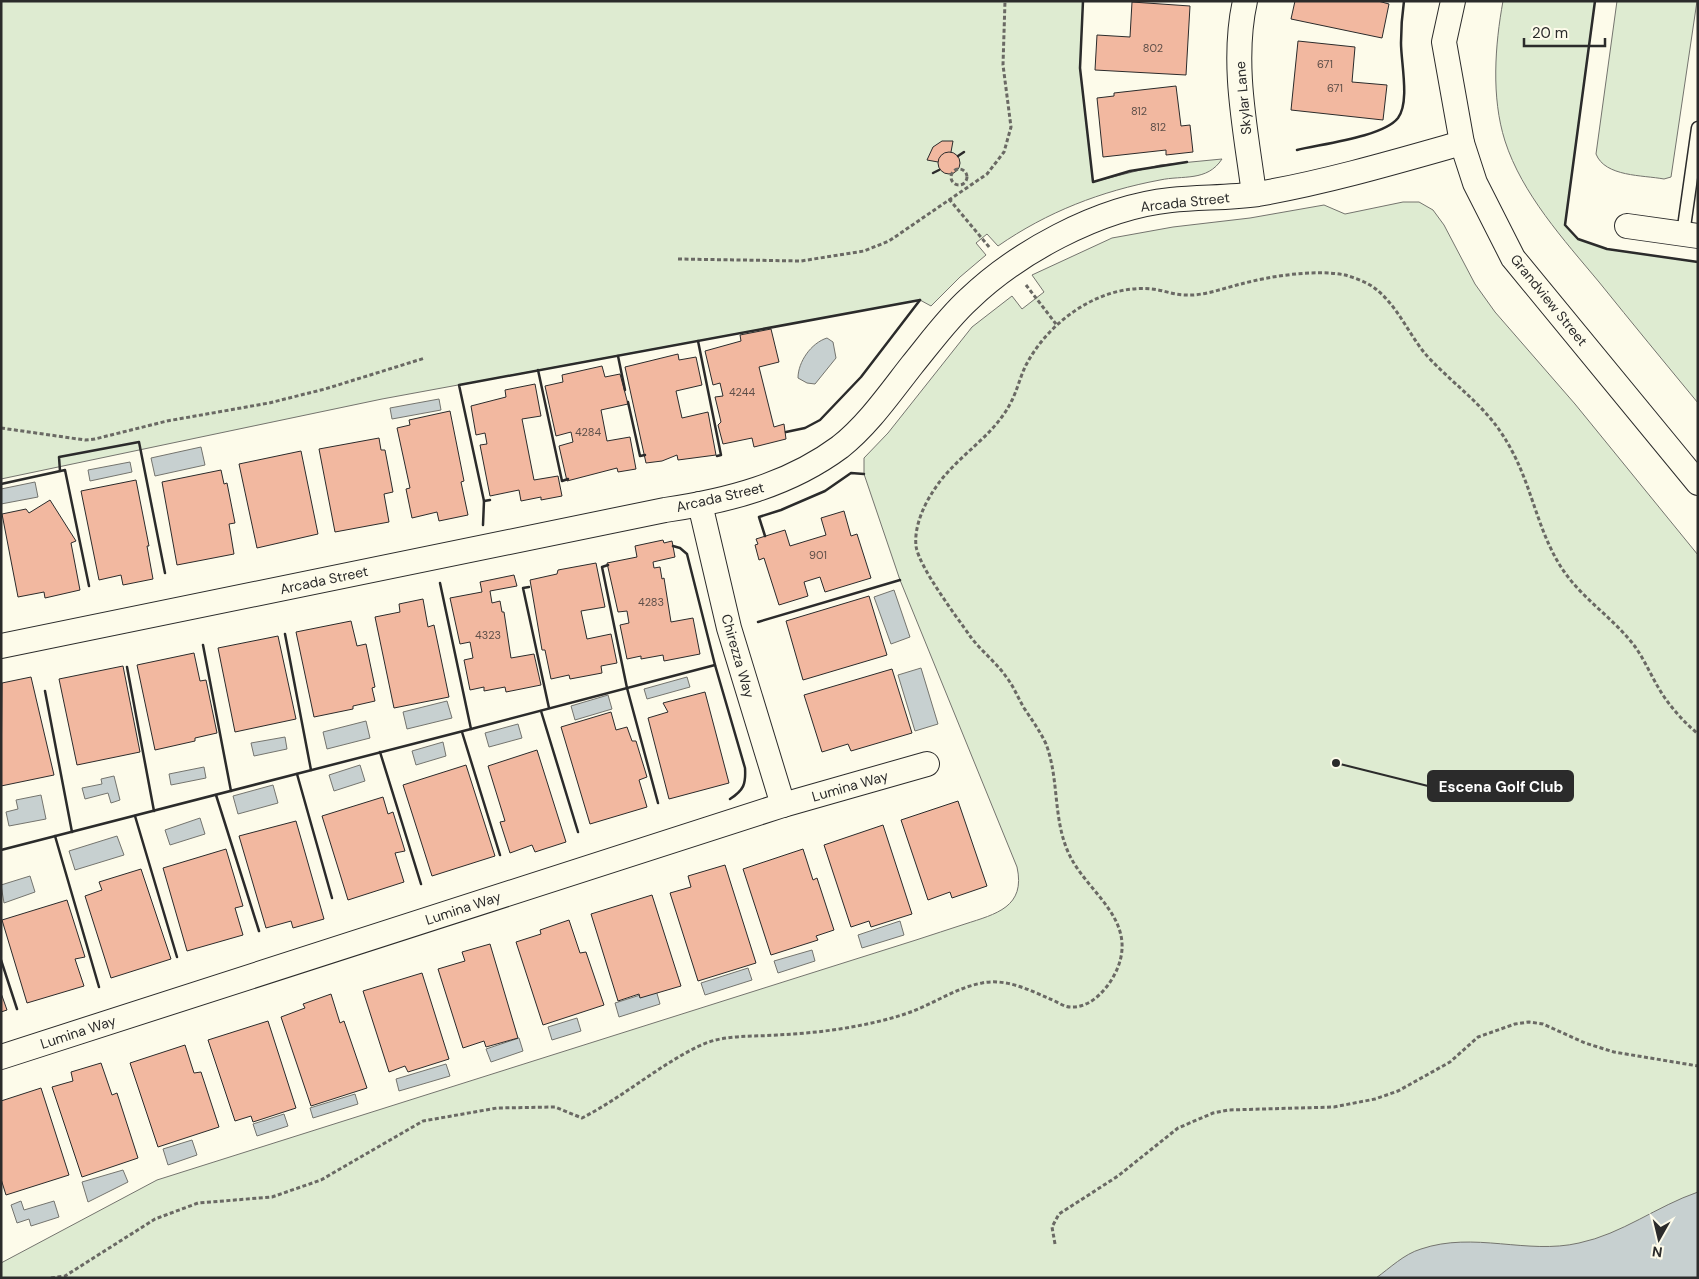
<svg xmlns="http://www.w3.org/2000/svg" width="1699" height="1279" viewBox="0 0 1699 1279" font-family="'DM Sans',sans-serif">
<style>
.green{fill:#deebd1;stroke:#74746e}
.water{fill:#c7d0d0;stroke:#74746e}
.building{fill:#f2b8a0;stroke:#2b2b2b}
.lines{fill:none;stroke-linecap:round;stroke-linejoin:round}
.service-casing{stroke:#2b2b2b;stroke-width:15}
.minor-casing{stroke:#2b2b2b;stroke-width:26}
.path{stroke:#6a6964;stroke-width:3;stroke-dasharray:4 2.5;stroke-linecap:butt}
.service{stroke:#fdfbea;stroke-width:12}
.minor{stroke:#fdfbea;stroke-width:24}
.wall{stroke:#2b2b2b;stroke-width:2.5}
.labels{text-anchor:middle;stroke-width:4;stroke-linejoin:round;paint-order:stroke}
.number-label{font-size:11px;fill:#5d4e48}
.street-label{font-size:14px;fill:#2b2b2b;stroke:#fdfbea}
.leader{fill:none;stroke:#2b2b2b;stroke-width:2}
.callout-dot{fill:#2b2b2b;stroke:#fdfbea;stroke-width:2}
.callout{fill:#2b2b2b;stroke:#2b2b2b;stroke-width:2}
.callout-label{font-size:15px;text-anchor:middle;font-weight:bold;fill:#fff}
</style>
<rect width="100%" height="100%" fill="#fdfbea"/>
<g class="green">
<path d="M1,1h1082l-3,67 13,114 67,-17 62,-6c-15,23 -39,16 -62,21 -59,11 -113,32 -162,66l-11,-12 -11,9 10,12 -26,22 -29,29 -11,-6 -538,99 -381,80z"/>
<path d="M1503,1h92l-30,224 13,14 29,10 91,13v141c-33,-40 -66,-80 -99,-121 -35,-42 -77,-88 -94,-141 -14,-44 -10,-96 -2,-140z"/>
<path d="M1617,1h80l-26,176 -7,2c-21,-4 -59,-2 -68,-25z"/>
<path d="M1403,202h16l14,8 11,15 31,59 20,28 80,92 123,151v723h-1697v-15l156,-83 759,-240c16,-5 33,-11 49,-16 31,-10 61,-17 52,-57l-117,-287 -36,-106v-16l24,-25 84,-106 40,-31 10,13 22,-17 -12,-17 80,-37 61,-11 77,-9 74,-13 21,9z"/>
</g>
<g class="water">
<path d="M827,338l6,4 3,16 -21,26 -8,-1 -9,-5c0,-16 13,-35 29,-40z"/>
<path d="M439,399l2,11 -49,9 -2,-11z"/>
<path d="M201,447l4,18 -50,11 -4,-18z"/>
<path d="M130,462l2,10 -42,9 -2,-11z"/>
<path d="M35,482l3,15 -37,7v-15z"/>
<path d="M894,590l16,47 -19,7 -17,-47z"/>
<path d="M921,668l17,56 -23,7 -17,-56z"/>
<path d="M687,677l3,10 -43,12 -3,-10z"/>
<path d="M608,695l4,14 -37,11 -4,-14z"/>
<path d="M447,701l5,17 -45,11 -4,-17z"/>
<path d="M366,721l4,17 -43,11 -4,-17z"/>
<path d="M518,724l4,14 -33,9 -4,-14z"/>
<path d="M285,737l2,12 -33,7 -3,-13z"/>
<path d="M443,742l3,14 -30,9 -4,-14z"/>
<path d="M360,765l5,16 -31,10 -5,-16z"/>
<path d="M204,767l2,11 -35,7 -2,-11z"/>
<path d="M114,776l6,24 -9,3 -3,-10 -23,6 -3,-11 20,-4 -1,-5z"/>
<path d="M273,785l5,18 -40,11 -5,-18z"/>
<path d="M41,795l5,24 -37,7 -3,-14 12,-3 -2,-9z"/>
<path d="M200,818l5,16 -35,11 -5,-15z"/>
<path d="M117,836l7,19 -49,15 -6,-19z"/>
<path d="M30,876l5,16 -31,11 -3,-18z"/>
<path d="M900,921l4,14 -42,13 -4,-13z"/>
<path d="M812,950l3,11 -37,12 -4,-12z"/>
<path d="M748,968l4,12 -47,15 -4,-12z"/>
<path d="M656,990l4,14 -41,13 -4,-14z"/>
<path d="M577,1018l4,13 -29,9 -4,-13z"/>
<path d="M519,1038l4,13 -32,11 -5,-13z"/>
<path d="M446,1064l4,12 -51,15 -3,-12z"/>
<path d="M355,1094l3,10 -45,14 -3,-10z"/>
<path d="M284,1114l4,12 -31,10 -4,-12z"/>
<path d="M192,1140l5,15 -29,10 -5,-16z"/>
<path d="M123,1170l5,12 -40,20 -6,-20z"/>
<path d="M1698,1192v86h-322c14,-10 28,-24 45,-29 53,-18 106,6 158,-6 43,-9 78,-37 119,-51z"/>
<path d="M21,1201l3,9 30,-9 5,16 -28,9 -2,-7 -12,4 -6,-18z"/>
</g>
<g class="building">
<path d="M1295,1h83l11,3 -7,34 -91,-19z"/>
<path d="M1132,2l58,4 -4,69 -91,-5 2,-35 33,2z"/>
<path d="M1298,41l57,6 -3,35 35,3 -4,35 -92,-10z"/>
<path d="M1176,86l5,40 9,-1 3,27 -27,3v-5l-63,7 -6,-59 17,-2v-3z"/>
<path d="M942,141h11l-2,11 -13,10 -11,-2 6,-13z"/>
<circle cx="949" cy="163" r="11"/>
<path d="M771,329l8,33 -20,5 15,60 10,-3 2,15 -32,8 -2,-9 -29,6 -5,-19 3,-3 -6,-25 8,-1 -3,-13 -7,2 -8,-34 36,-10 -1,-6z"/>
<path d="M678,354l1,6 17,-3 6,28 -26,6 6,27 26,-6 8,43 -38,5 -1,-5 -15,6 -16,2 -21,-96z"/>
<path d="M602,366l3,11 15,-3 8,30 -27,6 6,31 23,-4 6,32 -18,3 -1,-4 -50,13 -8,-35 14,-4 -2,-10 -15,4 -11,-50 18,-4 -1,-7z"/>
<path d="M535,384l6,32 -19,3 12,61 24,-4 4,20 -21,4v-3l-20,4 -2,-11 -29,6 -10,-51 7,-1 -2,-11 -9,2 -5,-29 35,-9 -1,-7z"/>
<path d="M450,411l14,70 -3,1 7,33 -29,6 -2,-9 -25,6 -6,-29 4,-1 -13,-60 13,-3 -1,-5z"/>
<path d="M379,438l2,12h4l8,42 -9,2 5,28 -54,10 -16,-83z"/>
<path d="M301,451l17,83 -61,14 -18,-84z"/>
<path d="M221,470l3,14 3,-1 8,40 -6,1 5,30 -57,11 -15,-83z"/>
<path d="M136,480l13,66h-2l6,33 -30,6 -2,-10 -22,5 -18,-89z"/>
<path d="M50,500l26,41 -5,2 9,47 -35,8 -1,-6 -26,5 -16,-83 24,-5 3,4z"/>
<path d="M844,511l7,25 6,-2 14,44 -46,14 -5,-15 -16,5 4,14 -29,9 -15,-47 -5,2 -4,-15 3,-1 -2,-5 29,-9 5,16 36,-11 -5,-17z"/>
<path d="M663,540l1,3 8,-2 3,16 -22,5 1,6 6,-1 2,12 2,-1 7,44 22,-4 7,36 -36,7 -1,-6 -22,4v-3l-14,3 -7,-34 9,-2 -2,-12 -9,1 -11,-49 30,-6 -2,-11z"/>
<path d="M596,563l9,44 -24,4 6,28 24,-5 6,29 -16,3 1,7 -32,6 -1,-4 -18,4 -6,-29h-3l-12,-70 27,-6 1,-4z"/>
<path d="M514,575l3,11 -27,5 2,12 8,-2 2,11h2l7,46 23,-4 7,31 -35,7 -1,-5 -21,4v-4l-14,3 -6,-30 9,-2 -3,-16 -10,2 -10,-46 32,-6 -2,-10z"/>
<path d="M869,596l18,59 -84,25 -17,-59z"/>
<path d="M423,599l5,28 6,-2 15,72 -55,11 -19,-91 25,-5 -1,-8z"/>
<path d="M351,621l6,25 9,-2 9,43 -3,1 3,13 -22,5v3l-39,8 -18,-85z"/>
<path d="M278,636l18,83 -61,13 -17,-84z"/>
<path d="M194,653l6,28 6,-1 11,53 -22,5v3l-40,9 -18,-85z"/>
<path d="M123,666l17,86 -63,13 -18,-86z"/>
<path d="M892,669l20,64 -61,18 -3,-7 -26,8 -18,-57z"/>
<path d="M31,677l23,98 -53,11 1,-103z"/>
<path d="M705,692l24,91 -60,16 -21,-81 20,-6 -5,-9z"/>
<path d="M611,712l5,18 11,-3 5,14h4l11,36 -8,3 8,27 -57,17 -29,-97z"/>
<path d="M537,750l29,92 -31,10 -3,-7 -22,8 -10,-31 5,-1 -17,-55z"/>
<path d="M466,765l29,91 -63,20 -29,-91z"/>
<path d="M383,797l5,17 5,-2 12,39 -10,2 9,29 -56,18 -26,-84z"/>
<path d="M958,801l29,85 -35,12 -2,-6 -22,8 -27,-80z"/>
<path d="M296,821l28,98 -31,9 -2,-7 -25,7 -27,-92z"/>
<path d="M883,825l29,89 -41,13 -2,-6 -18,6 -27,-82z"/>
<path d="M226,849l17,57 -8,2 8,27 -56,16 -24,-83z"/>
<path d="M803,849l10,31 4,-2 17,52 -18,6 2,4 -47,15 -28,-86z"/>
<path d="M725,865l31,98 -58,18 -28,-88 21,-6 -3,-11z"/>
<path d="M141,869l30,90 -60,19 -26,-82 17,-6 -3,-8z"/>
<path d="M652,895l29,91 -41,12 -1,-4 -21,7 -27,-87z"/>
<path d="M67,900l18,57 -10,2 9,27 -57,17 -25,-83z"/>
<path d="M569,920l11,33 6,-1 18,53 -61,20 -27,-83 25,-8 -1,-4z"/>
<path d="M490,944l28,94 -32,9 -2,-6 -21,7 -25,-79 27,-8 -3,-9z"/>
<path d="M422,973l27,86 -41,13 -3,-6 -16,6 -26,-81z"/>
<path d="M1,993l6,17 -6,2z"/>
<path d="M331,994l9,29 4,-2 23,67 -56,18 -30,-89 24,-9 -2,-4z"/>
<path d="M268,1021l28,87 -43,14 -2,-6 -16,5 -27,-81z"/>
<path d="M185,1045l9,28 7,-1 18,55 -61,20 -28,-84z"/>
<path d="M101,1063l11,32 5,-2 21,65 -56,19 -30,-90 21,-6 -2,-9z"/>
<path d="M41,1088l28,87 -63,20 -5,-16v-78z"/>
</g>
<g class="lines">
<defs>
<path id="service" d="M1683,234l15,-106"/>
<g id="minor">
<path d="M1245,1c-14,63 1,130 9,193"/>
<path d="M1453,1l-9,41 18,101 13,40 38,75 185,225"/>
<path d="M1627,226l71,10"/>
<path d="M700,504l29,124 54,177"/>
<path d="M1,646l664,-136c62,-9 124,-25 175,-63 28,-22 50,-54 72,-82 18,-22 36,-47 57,-66 25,-24 59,-47 90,-63 35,-18 73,-32 112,-36 29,-3 58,-2 87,-6 69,-12 137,-32 204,-51"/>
<path d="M1,1057l782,-252 144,-41"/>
</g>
</defs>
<use href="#service" class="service-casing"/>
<use href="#minor" class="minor-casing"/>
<g class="path">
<circle cx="959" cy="177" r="8"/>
<path d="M949,199l41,49"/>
<path d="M678,259l123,2 63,-10 25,-10 98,-67 17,-22 7,-25 -8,-62 2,-64"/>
<path d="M1026,285l30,39"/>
<path d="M1,428l84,12 10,-1 72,-18 102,-18 56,-14 100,-31"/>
<path d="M1055,1244l-3,-17 7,-13 59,-38 60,-48 35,-15 15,-3 106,-3 41,-8 23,-8 52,-29 28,-25 37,-13 14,-2 14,2 42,19 29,9 84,14"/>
<path d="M51,1278l14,-2 90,-57 43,-16 74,-6 49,-17 102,-59 74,-13 58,-1 27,11c41,-21 76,-52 117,-72 25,-12 51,-9 78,-11 42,-2 88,-8 128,-21 27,-9 50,-26 77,-31 23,-5 48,7 68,16 6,2 14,8 20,8 22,2 41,-22 48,-40 18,-47 -28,-73 -47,-109 -19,-36 -11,-77 -25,-114 -6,-13 -14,-24 -22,-36 -6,-10 -10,-21 -17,-30 -11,-16 -26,-27 -37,-42 -14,-20 -51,-69 -54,-90 -2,-18 7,-39 16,-53 23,-38 63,-55 81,-95 5,-11 8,-23 13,-33 23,-44 74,-81 126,-76 11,1 22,6 34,6 18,1 38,-7 55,-11 29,-8 75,-15 104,-9 11,3 24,8 32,15 22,18 33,47 51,67 31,33 62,51 84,94 20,37 26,80 49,116 19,30 50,49 72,77 11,14 18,32 28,48 10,16 23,30 37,42"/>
</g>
<use href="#service" class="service"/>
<use href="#minor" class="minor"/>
<g class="wall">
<path d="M1083,1l-3,67 13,114 37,-11 57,-9"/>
<path d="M1595,1l-30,224 13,14 29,10 91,13"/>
<path d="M1297,150c24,-6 86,-13 101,-32 12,-16 3,-55 3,-75 0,-14 1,-28 3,-42"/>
<path d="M958,156l6,-4"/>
<path d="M933,173l6,-3"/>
<path d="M698,341l23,114 -4,1"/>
<path d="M618,356l7,34"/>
<path d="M538,370l24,111 6,-2"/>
<path d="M628,402l12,54 5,-1"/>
<path d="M786,432l19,-4 15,-8 41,-43 59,-77"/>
<path d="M60,471l-1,-14 80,-15 26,131"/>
<path d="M1,484l64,-14 24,116"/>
<path d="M484,501l6,-1"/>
<path d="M483,525l1,-24 -25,-116 461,-85"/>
<path d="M765,536l-6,-19 22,-7 44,-19 26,-18 13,1"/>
<path d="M673,546l7,2 7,6 28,111 30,103c1,16 -1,22 -15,31"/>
<path d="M608,565l-6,2 25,121 31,115"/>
<path d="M440,583l31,146 244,-64"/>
<path d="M529,587l-6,1 26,120"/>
<path d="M758,622l142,-42"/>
<path d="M285,634l26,136"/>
<path d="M203,645l28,146"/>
<path d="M127,667l27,144"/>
<path d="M45,691l27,141"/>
<path d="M541,711l37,121"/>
<path d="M462,732l38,123"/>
<path d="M380,752l41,132"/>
<path d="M297,774l35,124"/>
<path d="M216,795l43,136"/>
<path d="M135,816l42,141"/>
<path d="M55,836l44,151"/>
<path d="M1,850l470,-121"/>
<path d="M1,960l16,49"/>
</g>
</g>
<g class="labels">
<g class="number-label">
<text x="1153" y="52">802</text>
<text x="1325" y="68">671</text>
<text x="1335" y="92">671</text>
<text x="1139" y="115">812</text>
<text x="1158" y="131">812</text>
<text x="742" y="396">4244</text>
<text x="588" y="436">4284</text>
<text x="818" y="559">901</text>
<text x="651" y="606">4283</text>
<text x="488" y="639">4323</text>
</g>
<g class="street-label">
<text transform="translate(1243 98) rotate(-95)" y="5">Skylar Lane</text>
<text transform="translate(1185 202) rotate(-6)" y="5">Arcada Street</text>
<text transform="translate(1549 300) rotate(51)" y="5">Grandview Street</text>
<text transform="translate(720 497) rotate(-13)" y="5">Arcada Street</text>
<text transform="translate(324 580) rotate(-12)" y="5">Arcada Street</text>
<text transform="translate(738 656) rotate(74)" y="5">Chirezza Way</text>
<text transform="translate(850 786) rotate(-16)" y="5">Lumina Way</text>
<text transform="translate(463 908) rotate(-18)" y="5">Lumina Way</text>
<text transform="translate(78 1032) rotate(-18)" y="5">Lumina Way</text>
</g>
</g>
<path class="leader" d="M1336 763L1428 786"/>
<circle class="callout-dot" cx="1336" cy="763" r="5"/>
<rect class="callout" x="1428" y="771" width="145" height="30" rx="5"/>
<g class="callout-label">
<text x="1501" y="792">Escena Golf Club</text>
</g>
<rect width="1699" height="1279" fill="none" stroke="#2b2b2b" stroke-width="5"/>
<g transform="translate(1659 1239) rotate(188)" stroke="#fdfbea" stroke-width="4" paint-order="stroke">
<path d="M0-4L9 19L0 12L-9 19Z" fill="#2b2b2b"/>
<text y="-8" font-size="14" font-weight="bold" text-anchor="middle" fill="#2b2b2b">N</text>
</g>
<path d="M1524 38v8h81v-8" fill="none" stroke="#2b2b2b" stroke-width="2.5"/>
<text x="1532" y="38" font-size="15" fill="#2b2b2b" stroke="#fdfbea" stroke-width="4" paint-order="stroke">20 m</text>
</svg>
